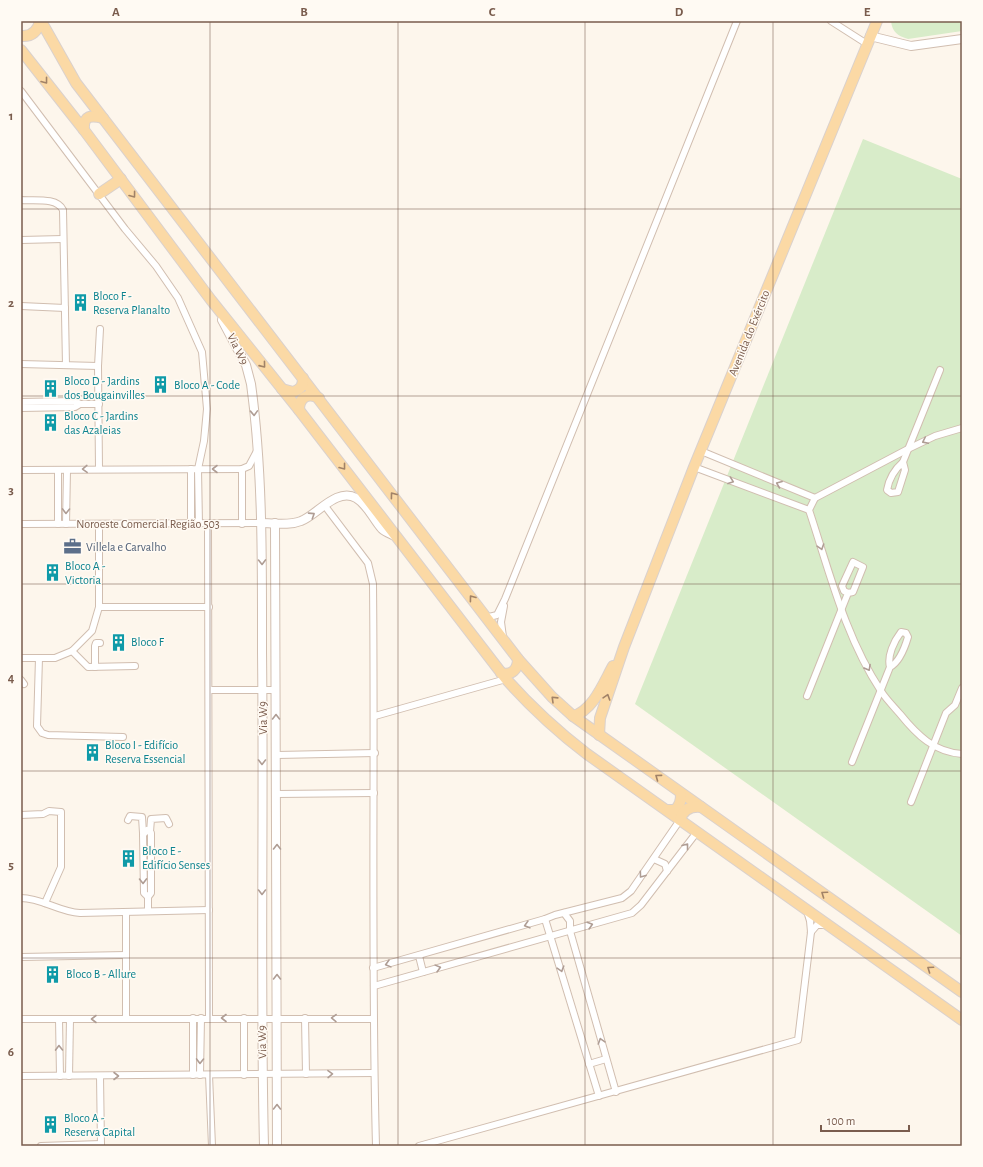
<svg xmlns="http://www.w3.org/2000/svg" width="983" height="1167" viewBox="0 0 983 1167" font-family="'Alegreya Sans',sans-serif">
<style>
.green{fill:#d8ecc9}
.lines{fill:none;stroke-linecap:round;stroke-linejoin:round}
.minor-casing{stroke:#d1beb0;stroke-width:8}
.tertiary-casing{stroke:#d1beb0;stroke-width:10}
.primary-casing{stroke:#dad1cd;stroke-width:12}
.minor{stroke:#fff;stroke-width:6}
.tertiary{stroke:#fff;stroke-width:8}
.primary{stroke:#fbd9a5;stroke-width:10}
.oneway{stroke:#a18267}
.oneway2{stroke:#af9d94}
.grid{fill:none;stroke:#7a5c4d;stroke-width:1;stroke-opacity:0.55}
.labels{text-anchor:middle;stroke-width:3;stroke-linejoin:round;paint-order:stroke}
.culture-label{font-size:12px;fill:#0d838f;stroke:#fffaf3;text-anchor:start}
.street-label{font-size:12px;fill:#7a5c4d;stroke:#fffaf3}
.service-label{font-size:12px;fill:#4e5e75;stroke:#fffaf3;text-anchor:start}
.neatline{fill:none;stroke:#7a5c4d;stroke-width:1.5}
.grid-label{font-size:13px;text-anchor:middle;font-weight:bold;fill:#7a5c4d}
</style>
<rect width="100%" height="100%" fill="#fdf6ec"/>
<g class="green">
<path d="M891,21h71v10l-54,8c-10,-3 -16,-7 -17,-18z"/>
<path d="M863,139l99,40v757l-327,-232z"/>
</g>
<g class="lines">
<defs>
<g id="minor">
<path d="M831,21l36,23"/>
<path d="M21,91l104,138 31,37 22,32 24,54 5,57 -3,32 -6,28 1,55"/>
<path d="M21,200c13,1 36,-3 42,10l3,155"/>
<path d="M21,240l42,-1"/>
<path d="M21,306l44,2"/>
<path d="M21,364l77,2"/>
<path d="M21,402l54,-1 5,3h19"/>
<path d="M21,408l54,-1 5,-3"/>
<path d="M962,428l-27,8 -27,13 -93,49 -6,12c20,60 36,127 72,181 5,8 13,16 19,23 17,21 34,38 62,40"/>
<path d="M701,451l114,47"/>
<path d="M903,462l2,8 -7,22 -7,1 -4,-3c2,-12 7,-20 16,-28l37,-92"/>
<path d="M694,467l115,43"/>
<path d="M99,469l-1,-103 2,-37"/>
<path d="M191,469v55"/>
<path d="M242,469v55"/>
<path d="M21,470l221,-1 7,-3 8,-15"/>
<path d="M325,506l43,57 5,21c2,187 -2,375 3,562"/>
<path d="M21,524l240,-1"/>
<path d="M58,524v-54"/>
<path d="M66,524l1,-54"/>
<path d="M208,524l1,494"/>
<path d="M99,607h110"/>
<path d="M485,615l4,2 8,-2 8,-16 232,-578"/>
<path d="M503,637l-2,-15 3,-16"/>
<path d="M72,651l16,16 47,-1"/>
<path d="M21,658h34l17,-7 20,-20 7,-24v-83"/>
<path d="M39,658l-2,68 5,7 6,2 75,2"/>
<path d="M95,667v-21l1,-3h4"/>
<path d="M21,680l3,4"/>
<path d="M209,690h67"/>
<path d="M807,696l41,-103 5,-1 10,-25 -10,-5 -11,24 2,5 4,2"/>
<path d="M375,716l131,-37"/>
<path d="M277,755l98,-2"/>
<path d="M852,762l38,-95c10,-5 15,-20 18,-30l-2,-4 -5,-1c-7,9 -14,24 -11,35"/>
<path d="M277,794l97,-1"/>
<path d="M911,802l35,-89 9,-8 7,-17"/>
<path d="M21,815l22,-1 6,-3 12,1v55l-16,36"/>
<path d="M128,820l2,-4 12,1 1,16"/>
<path d="M150,832l1,-13 15,-1 3,6"/>
<path d="M654,859l11,5 2,7"/>
<path d="M148,897l-4,-4 -1,-58 4,-5 4,3v60l-3,4v14"/>
<path d="M21,898c21,0 38,14 59,15l129,-3"/>
<path d="M126,912v107"/>
<path d="M564,913l6,8v10l46,161"/>
<path d="M545,919l54,177"/>
<path d="M811,932l6,-7h9"/>
<path d="M419,956l4,16"/>
<path d="M21,957l105,-2"/>
<path d="M373,968l172,-49 10,-4 67,-17 9,-7 49,-71"/>
<path d="M374,986l258,-73 9,-8 56,-73"/>
<path d="M244,1018v57"/>
<path d="M305,1018l1,56"/>
<path d="M21,1019h352"/>
<path d="M59,1019l1,57"/>
<path d="M589,1064l17,-5"/>
<path d="M193,1075v-57"/>
<path d="M200,1075l1,-57"/>
<path d="M209,1075l3,71"/>
<path d="M21,1076l353,-3"/>
<path d="M69,1076l1,-57"/>
<path d="M100,1076l1,70"/>
<path d="M41,1146l60,-2"/>
<path d="M419,1146l379,-106 13,-108 -1,-11 -3,-10"/>
</g>
<g id="tertiary">
<path d="M870,36l41,10 51,-7"/>
<path d="M222,320l24,45 5,19c12,88 11,179 11,268 2,165 -2,329 2,494"/>
<path d="M261,523c13,0 28,3 40,-2 16,-6 36,-34 55,-23 12,7 17,21 26,31 3,3 9,5 13,7"/>
<path d="M275,523l2,623"/>
</g>
<g id="primary">
<path d="M41,21l35,62 442,576 34,38 21,19 389,276"/>
<path d="M21,36c11,1 17,-5 19,-15"/>
<path d="M21,50l63,80 127,170 88,110 207,269c25,28 51,52 81,75l375,266"/>
<path d="M84,130c-1,-15 7,-15 19,-12"/>
<path d="M99,194l22,-15"/>
<path d="M282,389l11,3c8,-3 10,-6 10,-14"/>
<path d="M299,410c0,-12 8,-18 20,-12"/>
<path d="M501,673c11,3 17,-4 17,-14"/>
<path d="M573,716c20,-5 31,-34 40,-50"/>
<path d="M599,735l1,-17 24,-71 70,-180 183,-446"/>
<path d="M667,810h8c5,-5 6,-9 6,-16"/>
<path d="M680,820c3,-11 11,-14 21,-13"/>
</g>
</defs>
<use href="#minor" class="minor-casing"/>
<use href="#tertiary" class="tertiary-casing"/>
<use href="#primary" class="primary-casing"/>
<use href="#minor" class="minor"/>
<use href="#tertiary" class="tertiary"/>
<use href="#primary" class="primary"/>
</g>
<defs><path id="oneway-chevron" d="M-2-3.5L2.5 0L-2 3.5" fill="none" stroke-width="1.6" stroke-linecap="round" stroke-linejoin="round"/></defs>
<g class="oneway">
<use href="#oneway-chevron" transform="translate(45 81) rotate(52)"/>
<use href="#oneway-chevron" transform="translate(133 195) rotate(53)"/>
<use href="#oneway-chevron" transform="translate(263 365) rotate(51)"/>
<use href="#oneway-chevron" transform="translate(343 467) rotate(52)"/>
<use href="#oneway-chevron" transform="translate(393 495) rotate(-127)"/>
<use href="#oneway-chevron" transform="translate(472 598) rotate(-127)"/>
<use href="#oneway-chevron" transform="translate(607 697) rotate(-72)"/>
<use href="#oneway-chevron" transform="translate(554 699) rotate(-136)"/>
<use href="#oneway-chevron" transform="translate(658 777) rotate(-144)"/>
<use href="#oneway-chevron" transform="translate(824 894) rotate(-145)"/>
<use href="#oneway-chevron" transform="translate(930 969) rotate(-145)"/>
</g>
<g class="oneway2">
<use href="#oneway-chevron" transform="translate(254 413) rotate(88)"/>
<use href="#oneway-chevron" transform="translate(925 441) rotate(154)"/>
<use href="#oneway-chevron" transform="translate(85 469) rotate(178)"/>
<use href="#oneway-chevron" transform="translate(215 469) rotate(180)"/>
<use href="#oneway-chevron" transform="translate(731 481) rotate(20)"/>
<use href="#oneway-chevron" transform="translate(779 484) rotate(-158)"/>
<use href="#oneway-chevron" transform="translate(66 511) rotate(91)"/>
<use href="#oneway-chevron" transform="translate(312 515) rotate(-33)"/>
<use href="#oneway-chevron" transform="translate(821 547) rotate(72)"/>
<use href="#oneway-chevron" transform="translate(262 562) rotate(89)"/>
<use href="#oneway-chevron" transform="translate(868 668) rotate(61)"/>
<use href="#oneway-chevron" transform="translate(276 717) rotate(-90)"/>
<use href="#oneway-chevron" transform="translate(262 762) rotate(90)"/>
<use href="#oneway-chevron" transform="translate(686 846) rotate(-52)"/>
<use href="#oneway-chevron" transform="translate(277 847) rotate(-90)"/>
<use href="#oneway-chevron" transform="translate(642 875) rotate(126)"/>
<use href="#oneway-chevron" transform="translate(143 881) rotate(89)"/>
<use href="#oneway-chevron" transform="translate(262 892) rotate(90)"/>
<use href="#oneway-chevron" transform="translate(527 925) rotate(164)"/>
<use href="#oneway-chevron" transform="translate(590 925) rotate(-16)"/>
<use href="#oneway-chevron" transform="translate(388 964) rotate(165)"/>
<use href="#oneway-chevron" transform="translate(438 968) rotate(-15)"/>
<use href="#oneway-chevron" transform="translate(561 969) rotate(73)"/>
<use href="#oneway-chevron" transform="translate(277 977) rotate(-90)"/>
<use href="#oneway-chevron" transform="translate(224 1018) rotate(180)"/>
<use href="#oneway-chevron" transform="translate(334 1018) rotate(-179)"/>
<use href="#oneway-chevron" transform="translate(94 1019) rotate(180)"/>
<use href="#oneway-chevron" transform="translate(601 1041) rotate(-107)"/>
<use href="#oneway-chevron" transform="translate(59 1048) rotate(-91)"/>
<use href="#oneway-chevron" transform="translate(200 1061) rotate(91)"/>
<use href="#oneway-chevron" transform="translate(330 1074) rotate(-1)"/>
<use href="#oneway-chevron" transform="translate(116 1076)"/>
<use href="#oneway-chevron" transform="translate(277 1107) rotate(-90)"/>
</g>
<path class="grid" d="M210,21v1125M398,21v1125M585,21v1125M773,21v1125M21,209h941M21,396h941M21,584h941M21,771h941M21,958h941"/>
<defs>
<symbol id="building-bare" viewBox="-9 -9 18 18"><path d="M-4-6H4V6H1V3H-1V6H-4ZM-2.5-4.3h1.7v1.8h-1.7ZM.8-4.3h1.7v1.8H.8ZM-2.5-1h1.7V.8h-1.7ZM.8-1h1.7V.8H.8Z" fill="#0f9aa8" stroke="#fffaf3" stroke-width="2.5" paint-order="stroke"/></symbol>
<symbol id="office-bare" viewBox="-9 -9 18 18"><path d="M-6-3h4V-5.5h4V-3h4V5H-6ZM-1-4.5V-3h2v-1.5ZM-6 0V1H6V0Z" fill="#5c6f8a" stroke="#fffaf3" stroke-width="2.5" paint-order="stroke"/></symbol>
</defs>
<g fill-rule="evenodd">
<use href="#building-bare" x="68" y="290" width="25" height="25"/>
<use href="#building-bare" x="148" y="372" width="25" height="25"/>
<use href="#building-bare" x="38" y="376" width="25" height="25"/>
<use href="#building-bare" x="38" y="410" width="25" height="25"/>
<use href="#office-bare" x="60" y="534" width="25" height="25"/>
<use href="#building-bare" x="40" y="560" width="25" height="25"/>
<use href="#building-bare" x="106" y="630" width="25" height="25"/>
<use href="#building-bare" x="80" y="740" width="25" height="25"/>
<use href="#building-bare" x="116" y="846" width="25" height="25"/>
<use href="#building-bare" x="40" y="962" width="25" height="25"/>
<use href="#building-bare" x="38" y="1112" width="25" height="25"/>
</g>
<g class="labels">
<g class="culture-label">
<text x="93" y="300">Bloco F -<tspan x="93" dy="14">Reserva Planalto</tspan></text>
<text x="64" y="385">Bloco D - Jardins<tspan x="64" dy="14">dos Bougainvilles</tspan></text>
<text x="174" y="389">Bloco A - Code</text>
<text x="64" y="420">Bloco C - Jardins<tspan x="64" dy="14">das Azaleias</tspan></text>
<text x="65" y="570">Bloco A -<tspan x="65" dy="14">Victoria</tspan></text>
<text x="131" y="646">Bloco F</text>
<text x="105" y="749">Bloco I - Edifício<tspan x="105" dy="14">Reserva Essencial</tspan></text>
<text x="142" y="855">Bloco E -<tspan x="142" dy="14">Edifício Senses</tspan></text>
<text x="66" y="978">Bloco B - Allure</text>
<text x="64" y="1122">Bloco A -<tspan x="64" dy="14">Reserva Capital</tspan></text>
</g>
<g class="street-label">
<text transform="translate(749 333) rotate(-68)" y="4">Avenida do Exército</text>
<text transform="translate(238 349) rotate(64)" y="4">Via W9</text>
<text x="148" y="528">Noroeste Comercial Região 503</text>
<text transform="translate(263 718) rotate(-90)" y="4">Via W9</text>
<text transform="translate(262 1042) rotate(-91)" y="4">Via W9</text>
</g>
<g class="service-label">
<text x="86" y="551">Villela e Carvalho</text>
</g>
</g>
<rect width="983" height="1167" fill="none" stroke="#fffaf3" stroke-width="44"/>
<path d="M821 1125v6h88v-6" fill="none" stroke="#7a5c4d" stroke-width="2"/>
<text x="827" y="1125" font-size="12" fill="#7a5c4d" stroke="#fffaf3" stroke-width="3" paint-order="stroke">100 m</text>
<rect x="22" y="22" width="939" height="1123" class="neatline"/>
<g class="grid-label">
<text x="116" y="16">A</text>
<text x="304" y="16">B</text>
<text x="492" y="16">C</text>
<text x="679" y="16">D</text>
<text x="867" y="16">E</text>
<text x="11" y="120">1</text>
<text x="11" y="307">2</text>
<text x="11" y="494">3</text>
<text x="11" y="682">4</text>
<text x="11" y="869">5</text>
<text x="11" y="1056">6</text>
</g>
</svg>
